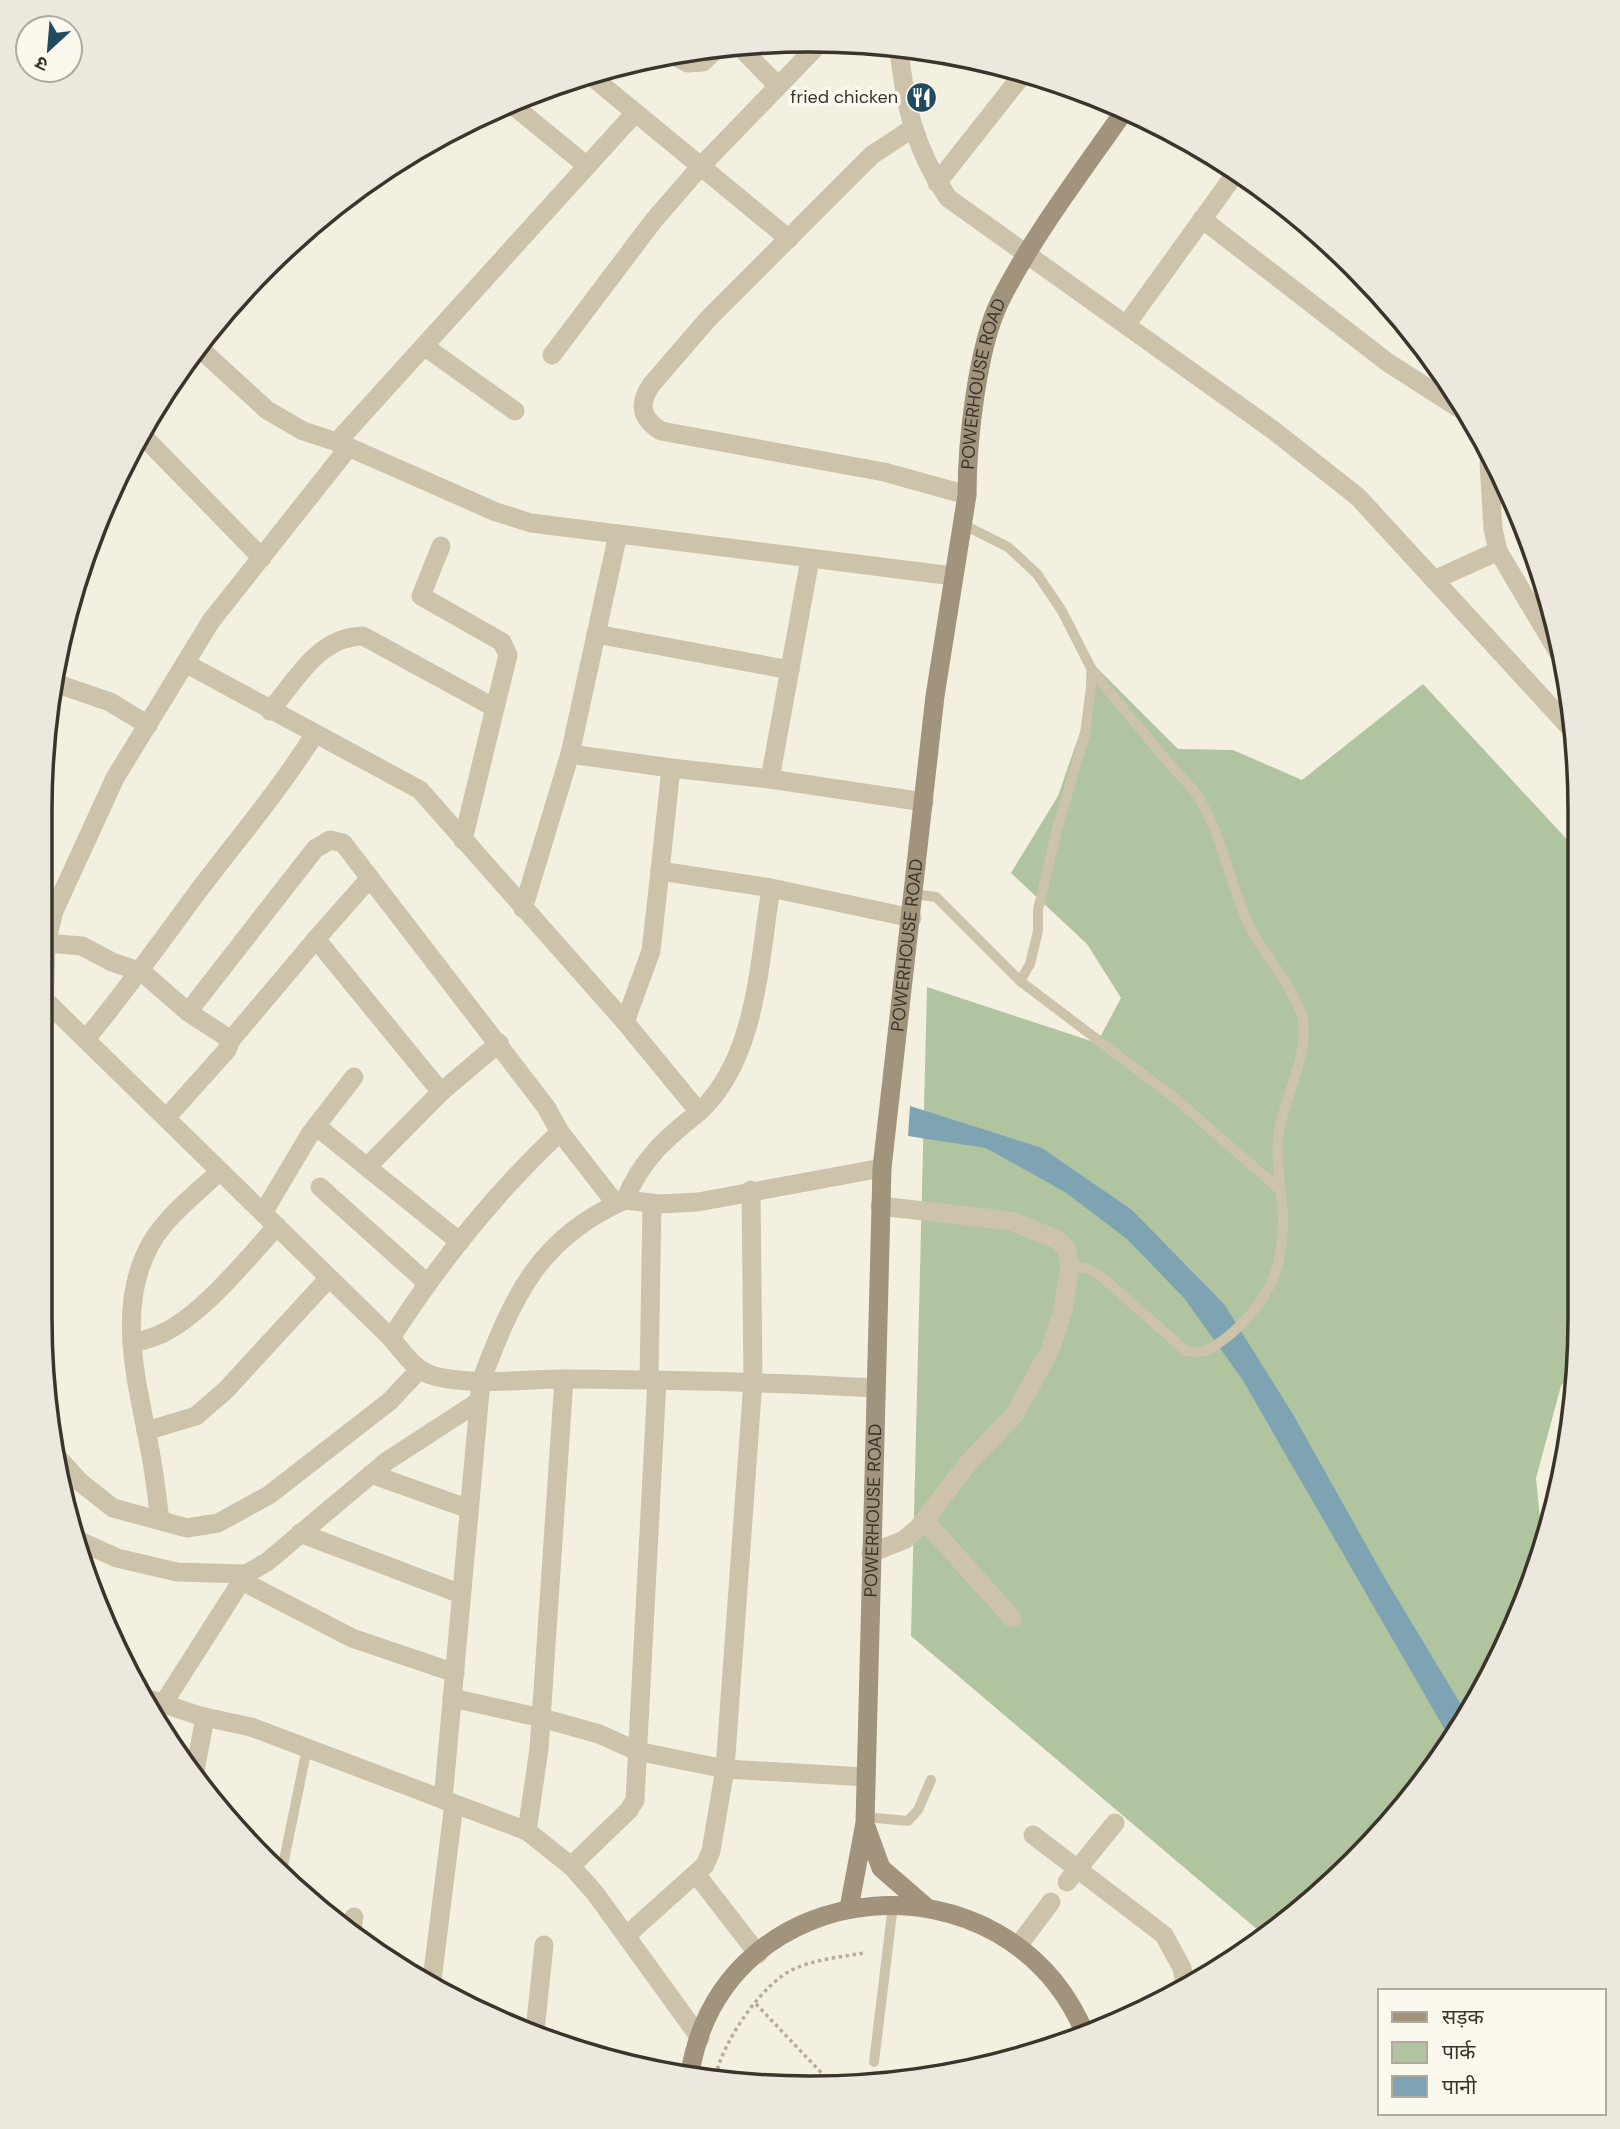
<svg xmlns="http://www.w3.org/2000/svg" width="1620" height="2129" viewBox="0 0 1620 2129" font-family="'DM Sans','Noto Sans Devanagari',sans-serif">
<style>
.green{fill:#afc49f}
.water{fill:#7ea4b3}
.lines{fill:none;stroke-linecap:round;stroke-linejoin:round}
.path{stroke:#b9ad95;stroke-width:3.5;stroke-dasharray:3.5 3.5;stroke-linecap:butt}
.service{stroke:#cdc3ab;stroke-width:10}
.minor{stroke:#cdc3ab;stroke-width:19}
.tertiary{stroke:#cdc3ab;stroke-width:19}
.secondary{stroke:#a1937c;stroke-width:19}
.labels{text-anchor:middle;stroke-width:7;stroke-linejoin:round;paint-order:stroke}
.poi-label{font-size:18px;fill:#3b342b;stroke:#fbf8ee;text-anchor:end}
.street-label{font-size:18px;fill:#3b342b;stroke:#fbf8ee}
.rim{fill:none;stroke:#3b342b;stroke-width:3.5}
</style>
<rect width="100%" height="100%" fill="#f4f0e0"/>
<path class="green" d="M1087,658l91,91 55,1 69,30 121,-96 150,162v524l-12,16 -25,92 7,71 -4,18 -89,179 -95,117 -90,73 -354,-300 16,-649 170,56 24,-45 -34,-54 -76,-71 47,-77 27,-78z"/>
<path class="water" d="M910,1106l132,42 90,62 92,94 70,112 89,159 83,138 -14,29 -210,-363 -58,-81 -57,-59 -62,-47 -79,-44 -78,-12z"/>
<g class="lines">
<g class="path">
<path d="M756,2004l78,82"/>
<path d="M716,2076c5,-32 47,-94 78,-107 22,-10 47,-12 70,-16"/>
</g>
<g class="service">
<path d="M914,894l22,3 84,84 10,-17 8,-33v-21l19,-81 28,-95 8,-62 -31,-61 -25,-37 -29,-27 -46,-23"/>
<path d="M1020,981l156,118 103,90"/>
<path d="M1070,1265l18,4 14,8 84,74c21,4 30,-5 46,-18 37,-33 52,-66 51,-117 -1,-26 -8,-52 -5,-79 4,-36 35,-88 23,-124 -10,-29 -34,-55 -49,-82 -22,-42 -28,-92 -53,-133 -8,-13 -21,-24 -31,-36 -25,-30 -50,-60 -75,-90"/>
<path d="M865,1817l43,4 10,-11 13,-30"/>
<path d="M281,1875l26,-127"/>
<path d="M874,2062l19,-157"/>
</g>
<g class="minor">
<path d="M740,47l38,39"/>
<path d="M671,54l17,9 15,-1 12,-12"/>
<path d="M591,76l198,163"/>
<path d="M509,102l78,64"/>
<path d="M913,128l-41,27 -164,164 -57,66c-13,20 -10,33 10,46l223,41 83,23"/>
<path d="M937,183l86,-109"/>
<path d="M1202,219l185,143 78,50"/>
<path d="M1126,325l112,-155"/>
<path d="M197,346l70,64 36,21 34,11 159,70 35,11 422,53"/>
<path d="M424,346l91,65"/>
<path d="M552,355l102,-135 47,-54 121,-125"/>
<path d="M141,434l121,124"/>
<path d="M337,442l298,-329"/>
<path d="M1489,462l4,67 5,22 63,106"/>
<path d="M441,546l-20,50 81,46 6,13 -13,53"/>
<path d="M1434,580l64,-29"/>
<path d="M596,634l194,36"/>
<path d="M185,663l235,127 205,232 26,-71 9,-80 111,17 141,30"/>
<path d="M55,683l55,19 38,23"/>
<path d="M270,711c27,-32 48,-74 93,-75l132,72 -32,132"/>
<path d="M570,754l48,-220"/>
<path d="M770,779l154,23"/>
<path d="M660,871l11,-103 99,11 40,-220"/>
<path d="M523,909l47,-155 101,14"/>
<path d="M316,939l54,-61"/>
<path d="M46,943l36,3 30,16 30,10 46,40 43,28 -4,10 -61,68"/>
<path d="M44,999l347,339c13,15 24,33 43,38 45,11 93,2 138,3 101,1 202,3 303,9"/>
<path d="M188,1012l127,-163 15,-9 13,3 203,264 14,25c-65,61 -121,131 -169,206"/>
<path d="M625,1022l74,90c58,-53 60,-151 72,-224"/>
<path d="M86,1039c39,-47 74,-96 110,-145 40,-53 83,-103 118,-159"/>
<path d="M231,1040l85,-101 125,153"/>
<path d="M699,1112c-33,26 -58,48 -74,88l35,4 38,-2 184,-34"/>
<path d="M41,1121l5,-178 8,-32 61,-133 96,-157 138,-174"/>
<path d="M316,1126l144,116"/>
<path d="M560,1132l56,72"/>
<path d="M367,1167l74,-75 58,-49"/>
<path d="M320,1187l107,96"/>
<path d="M263,1213l47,-79 44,-57"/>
<path d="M132,1344c11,-4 25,-7 35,-13 40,-22 79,-71 110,-105"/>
<path d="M649,1380l3,-177"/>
<path d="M146,1431l50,-15 30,-26 103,-112"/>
<path d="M59,1459l21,23 33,26 74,20 31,-5 51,-28 121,-94 29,-31"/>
<path d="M371,1474l98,35"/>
<path d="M160,1520c-3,-21 -5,-43 -9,-64 -12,-68 -37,-145 -1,-211 16,-29 46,-51 70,-74"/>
<path d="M925,1521l87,97"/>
<path d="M300,1533l161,61"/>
<path d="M75,1539l42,19 60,14 69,2 21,-12 120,-101 91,-59"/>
<path d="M871,1553l33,-13 14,-12 51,-66 46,-48 35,-64 13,-40 7,-45 -4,-17 -10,-9 -45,-18 -131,-15"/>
<path d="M242,1581l110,57 103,35"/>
<path d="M140,1696l60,20 51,11 276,104 44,35 24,27 105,145"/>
<path d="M452,1698l90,20 57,16 38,17 88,18 141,8"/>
<path d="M163,1704l83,-130"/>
<path d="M195,1771l10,-54"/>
<path d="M443,1800l38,-419c32,-84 57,-143 144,-181"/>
<path d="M527,1831l12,-82 25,-370"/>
<path d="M1033,1835l131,100 18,33 4,19"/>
<path d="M571,1866l58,-56 6,-10 22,-420"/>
<path d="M696,1874l62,80"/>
<path d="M1067,1882l48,-59"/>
<path d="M352,1929l2,-12"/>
<path d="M627,1935l78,-70 6,-14 14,-82 28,-388 -2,-191"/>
<path d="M1018,1946l33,-44"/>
<path d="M431,1988l23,-184"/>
<path d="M535,2031l9,-86"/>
</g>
<path class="tertiary" d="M899,49c6,57 16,101 49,149l325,232 85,67 215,234"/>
<g class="secondary">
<path d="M865,1824l16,44 45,39"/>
<path id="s1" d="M849,1908l16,-85 17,-655 53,-472 32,-201c0,-52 10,-147 33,-194 34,-67 82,-129 125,-191"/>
<path d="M690,2073c34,-205 319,-227 396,-37"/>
</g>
</g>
<defs>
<symbol id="restaurant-disc" viewBox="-11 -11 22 22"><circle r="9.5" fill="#1e4b5f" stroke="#fbf8ee"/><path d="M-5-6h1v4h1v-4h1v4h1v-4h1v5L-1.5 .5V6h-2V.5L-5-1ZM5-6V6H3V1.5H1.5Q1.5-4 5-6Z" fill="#fff"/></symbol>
</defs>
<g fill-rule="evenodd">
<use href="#restaurant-disc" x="904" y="80" width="35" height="35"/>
</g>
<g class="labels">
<g class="poi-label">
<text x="898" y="103">fried chicken</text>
</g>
<g class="street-label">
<text dy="6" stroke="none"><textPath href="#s1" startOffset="1533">POWERHOUSE ROAD</textPath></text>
<text dy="6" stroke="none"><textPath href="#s1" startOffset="966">POWERHOUSE ROAD</textPath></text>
<text dy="6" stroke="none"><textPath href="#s1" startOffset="399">POWERHOUSE ROAD</textPath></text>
</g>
</g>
<path d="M0 0H1620V2129H0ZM810 52H810A758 758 0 0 1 1568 810V1318A758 758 0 0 1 810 2076H810A758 758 0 0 1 52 1318V810A758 758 0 0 1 810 52Z" fill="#ece8de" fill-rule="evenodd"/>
<path class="rim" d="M810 52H810A758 758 0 0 1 1568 810V1318A758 758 0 0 1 810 2076H810A758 758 0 0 1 52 1318V810A758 758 0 0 1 810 52Z"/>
<rect x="1378" y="1989" width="228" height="126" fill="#fbf8ee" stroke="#aeaaa0" stroke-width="2"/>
<rect x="1392" y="2012" width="35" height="10" fill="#a1937c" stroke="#aeaaa0" stroke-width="2"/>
<text x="1442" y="2024" font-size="21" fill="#3b342b">सड़क</text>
<rect x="1392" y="2042" width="35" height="21" fill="#afc49f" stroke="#aeaaa0" stroke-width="2"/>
<text x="1442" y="2059" font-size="21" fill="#3b342b">पार्क</text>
<rect x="1392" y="2076" width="35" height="21" fill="#7ea4b3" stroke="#aeaaa0" stroke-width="2"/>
<text x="1442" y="2094" font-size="21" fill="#3b342b">पानी</text>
<g transform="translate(49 49) rotate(206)"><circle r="33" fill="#fbf8ee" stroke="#aeaaa0" stroke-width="2"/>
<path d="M0-5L12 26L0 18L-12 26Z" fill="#1e4b5f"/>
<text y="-10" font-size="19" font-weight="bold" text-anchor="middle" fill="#3b342b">उ</text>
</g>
</svg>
